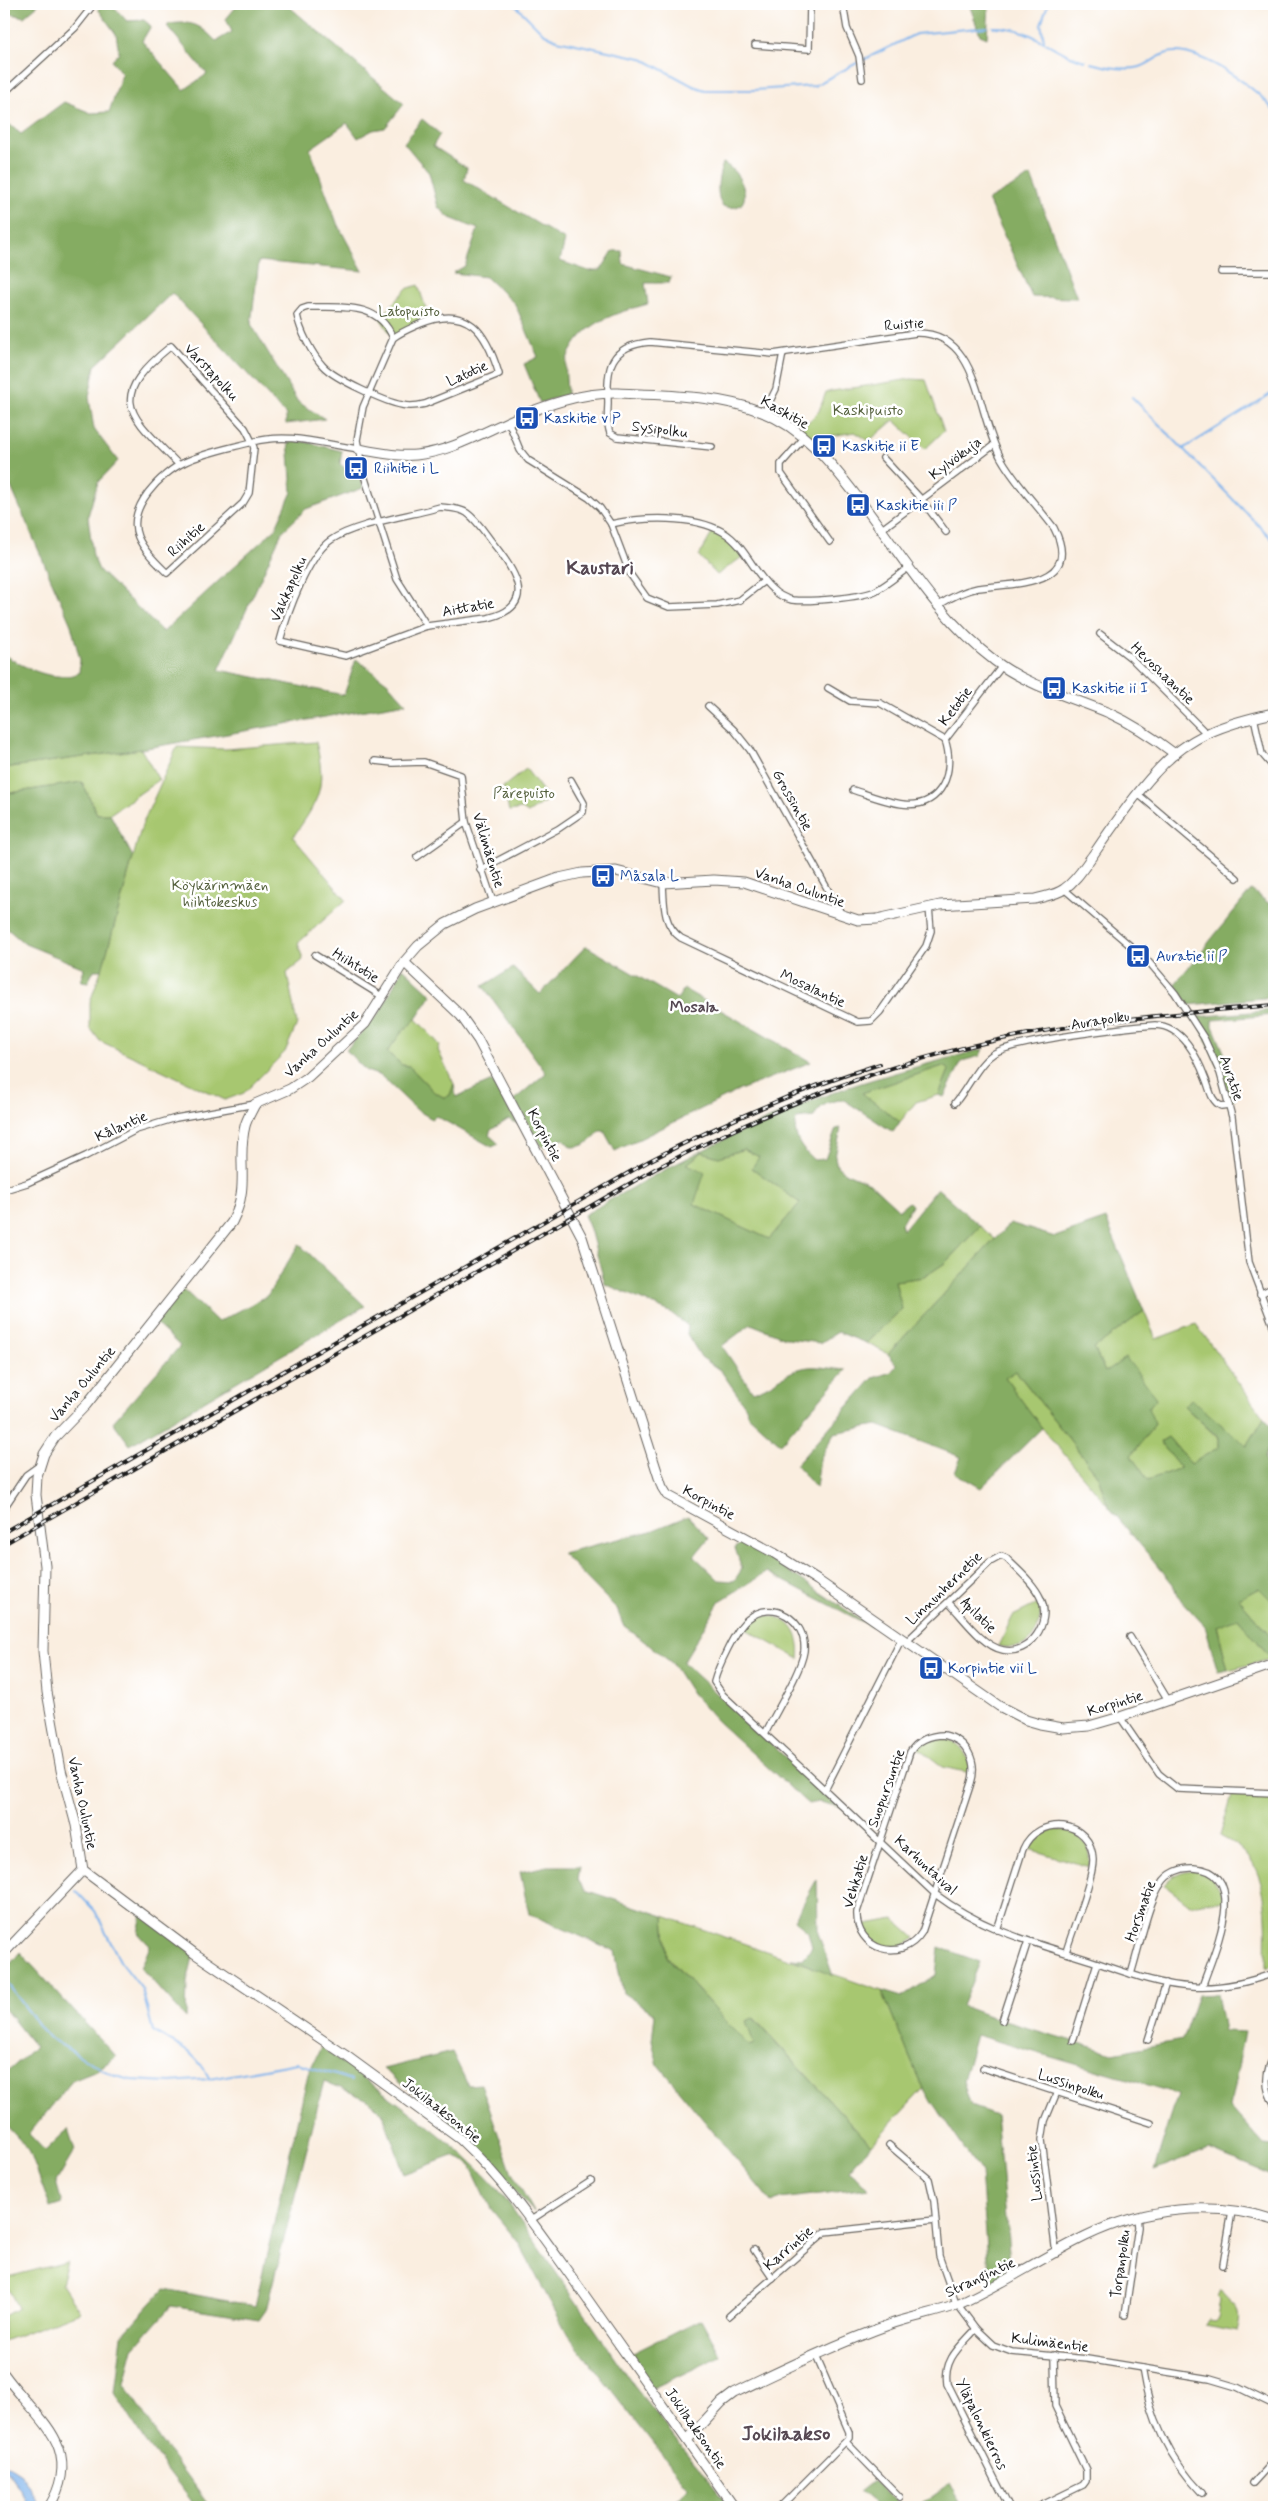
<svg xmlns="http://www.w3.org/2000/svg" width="1278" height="2511" viewBox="0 0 1278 2511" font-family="Mynerve,sans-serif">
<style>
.green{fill:#a7c76f;stroke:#627246}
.forest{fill:#85ac62;stroke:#50643f;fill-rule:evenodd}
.water{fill:#7eb3ec;stroke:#4d6884}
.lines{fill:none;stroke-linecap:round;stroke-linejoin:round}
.stream{stroke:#7eb3ec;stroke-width:2}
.street-casing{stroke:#6a6661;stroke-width:8}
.secondary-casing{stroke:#6a6661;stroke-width:11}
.street{stroke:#fff;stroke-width:5.5}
.secondary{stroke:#fff;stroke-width:9}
.rail-casing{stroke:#1c1c1c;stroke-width:4}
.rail{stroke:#fff;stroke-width:2;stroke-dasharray:5.5;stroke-linecap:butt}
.labels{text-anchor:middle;stroke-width:5;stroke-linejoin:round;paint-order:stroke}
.park-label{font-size:15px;fill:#54603d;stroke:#fff}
.street-label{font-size:15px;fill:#1c1c1c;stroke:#fff}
.transit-label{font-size:15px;fill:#164399;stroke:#fff;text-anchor:start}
.neighbourhood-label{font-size:16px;font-weight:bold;fill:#564853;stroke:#fff}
.district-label{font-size:20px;font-weight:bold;fill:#564853;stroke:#fff}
</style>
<rect width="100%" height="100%" fill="#fff"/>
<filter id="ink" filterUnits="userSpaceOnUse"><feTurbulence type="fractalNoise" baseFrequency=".02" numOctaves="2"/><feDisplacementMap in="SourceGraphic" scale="10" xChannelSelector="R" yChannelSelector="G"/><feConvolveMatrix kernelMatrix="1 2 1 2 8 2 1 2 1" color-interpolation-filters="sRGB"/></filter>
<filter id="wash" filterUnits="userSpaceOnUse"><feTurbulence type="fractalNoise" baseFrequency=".0096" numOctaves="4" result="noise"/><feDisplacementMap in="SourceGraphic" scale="20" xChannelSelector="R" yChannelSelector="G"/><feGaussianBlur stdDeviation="1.12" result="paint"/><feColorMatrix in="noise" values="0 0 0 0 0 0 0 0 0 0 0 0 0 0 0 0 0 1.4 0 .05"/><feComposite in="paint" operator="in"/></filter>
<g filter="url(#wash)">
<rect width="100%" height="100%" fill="#faeee0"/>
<g class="green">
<path d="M418,285l12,35 -37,18 -13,-20 26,-29z"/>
<path d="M911,379l15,1 18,51 -19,18 -31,-29 -25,21 -14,-9 -30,5 -10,10 -18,-14 22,-22 7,-19z"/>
<path d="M715,528l12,7 18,20 -28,20 -18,-19z"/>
<path d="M316,742c11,46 3,58 -23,95l53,63 -48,43 5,17 -16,13 10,51 -12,28 -41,41 -19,7 -125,-59 -10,-13v-26l15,-43 37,-134 35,-78 48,2z"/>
<path d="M141,749l18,31 -49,34h-13l-15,-32 -78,12v-26z"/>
<path d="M526,769l23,30 -21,14 -6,-4 -13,2 -6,-24z"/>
<path d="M416,1019l24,26 -2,5 16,34 -4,11 -5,3 -11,-6 -25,-26 -7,-1 -15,-13 14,-19z"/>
<path d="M943,1066l6,4 -10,25 -23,7 -16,20 -39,-29z"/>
<path d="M744,1149l16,8 -8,11 48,35 -31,36 -75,-35 -7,-40 15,-12 17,5z"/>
<path d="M980,1226l15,13 -107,115 -22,-11 36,-34 -7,-28 29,-4 21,-14z"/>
<path d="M1144,1311l12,28 40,-15 68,94 -17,28 -63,-40 35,33v8l-28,17 -23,-27 -8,5 21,26 -33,12 -17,-24 24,-32 -50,-52 -11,-24z"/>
<path d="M1015,1370l83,106 10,30 -66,-78 -37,-50z"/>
<path d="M1259,1588l15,15v37l-35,-41z"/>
<path d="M1041,1602c0,30 -9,51 -43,44l15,-30z"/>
<path d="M763,1615c27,1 39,18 36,44l-55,-31 9,-9z"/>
<path d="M1238,1618l34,41 -44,11 -11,-45z"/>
<path d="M933,1738c24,-1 35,12 38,35l-28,-6 -26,-20z"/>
<path d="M1232,1795l42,1v168l-8,3c0,-38 6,-95 -29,-121 -5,-4 -12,-7 -17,-10z"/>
<path d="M1054,1829c24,0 38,14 35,38l-60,-18 6,-11z"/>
<path d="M1193,1870c18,3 26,13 31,30l-34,5 -26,-20c8,-10 16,-14 29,-15z"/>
<path d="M664,1916l218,75 41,98 -52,56 -117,-127v26l-6,2 -81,-90z"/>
<path d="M894,1919l21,19c-22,16 -41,12 -54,-13z"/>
<path d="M67,2262l-6,21 19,29 -76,29v-25l14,-8 -12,-24 -2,1v-7z"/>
<path d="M1221,2290c12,18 24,14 16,41l-33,-6 3,-5 7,1 4,-3 3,-18 -3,-3z"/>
</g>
<g class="forest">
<path d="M4,4h35l-15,13 -20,-5z"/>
<path d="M105,4h6l16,17 17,-1 7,6 -9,15 42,49 23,-16 -40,-48 2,-2c24,-3 30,0 47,17l16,-9 -6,-13 10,-12 -2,-3h52l118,100 -19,24 -12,2 -15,8 -11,-15 -37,26 27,74 26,48 -104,-10 -8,63 47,78 27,17 -39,5v-9l-114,-122 -77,73 -6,31 5,32 24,32 -20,21 -10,34 5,40 6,14 64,62 112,-103 17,-37 -4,-52 18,2 36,9 -2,13 11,9 9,1 3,14 -57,21 -24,23 -63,138 125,25 12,-36 32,24 18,20 -265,46 -137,19v-113c22,13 49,28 75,18l1,-13 -9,-35 -67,-154v-351l17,14 43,-32 27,11 18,-1 13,-38 -10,-13 7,-8 -3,-19 -18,-25z"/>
<path d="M969,4h20l-2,34 -7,-3z"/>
<path d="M422,119l18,15 -7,12 34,22 -3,12 101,60 -5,21 29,10 12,-1 12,-19h9l1,13 48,13 -2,6h-24l3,21c-33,9 -67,19 -81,55 -3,9 0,25 0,35l-27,9 -16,-39 14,-7 -23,-53 -29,-27 -33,-4 12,-7 13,-37 -28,-11 -12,-11 -9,-34 -25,-30z"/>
<path d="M723,163c22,10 35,53 -1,43 -7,-14 -4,-29 1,-43z"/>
<path d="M1031,176l46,122 -45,-1 -44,-97z"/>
<path d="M82,782l15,32h13l23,43 -31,113h-8l-6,12 -7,-1 3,-13 -59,-24 -21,-18v-132z"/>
<path d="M1251,890l23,17v90l-85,8 -14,-21z"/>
<path d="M586,946l91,53 7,-10 127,73 -71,28 -125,61 -11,-20h-4c-9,10 -15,16 -29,16l-8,-8 -19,8 -4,-2 -26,-45 32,-27 -63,-87 30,-18 27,26z"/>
<path d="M403,968l29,27 -16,24 -15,14 -14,19 15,13 7,1 25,26 11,6 5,-3 4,-11 2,13 36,-16 26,43 -9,-5 -18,11 -2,5 10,9 -7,3 -56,-31 -4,3 -15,-9 -36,-34 -15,-5 -20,-21 34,-38z"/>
<path d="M1274,1010v5l-61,5v6l15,36 7,37 -3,1 -35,-83z"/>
<path d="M983,1049l-3,7 -18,5 -18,36 -5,-2 10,-25 -6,-4 -81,27 38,29 -7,10 -49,-32c-13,0 -25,5 -30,17l-18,2c-3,18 4,29 18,41l11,-1 11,-30 5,-1 -6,29 2,9 7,6 26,11 29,27 10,-8 3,3 -11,19 2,6 34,-42 43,38 -35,37 -21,14 -29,4 7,28 -36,34 -28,-11 -18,11 -32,-4 -37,-15 -29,22 31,46c17,-5 30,-18 46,-23 14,-5 32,0 47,1l-66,74 -33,-30 -1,-7 -25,-36 -20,-14 -14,-23 1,-8 -18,-14 -65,-28 -15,-55 -6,-14c82,-48 167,-92 256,-125 47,-16 95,-28 143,-41zM744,1149l15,8 -7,11 48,35 -31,36 -75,-35 11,-32 -18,-8 15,-12 17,5z"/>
<path d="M1106,1219l38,92 -50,37 11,24 21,-14 31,40 -9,10 7,16 -24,32 17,24 33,-12 -21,-26 8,-5 23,27 28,-17v-9l-35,-32 7,-7 56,47 17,-28 10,11 -9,29 9,25v120l-15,-15 -20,11 35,41v18l-2,1 -34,-41 -21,8 11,44 -10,2 -13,-46 -28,-30 -4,-12 -65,-78 -10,-30 -82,-105 -11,7 37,50 -61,60 -26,-15 6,-16 -84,-32 -43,8 -14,26 -4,29 -20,-23 77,-87 18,-6 6,-7 -9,-11 122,-131 45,14z"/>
<path d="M299,1244l66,62 -235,139 -17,-23 67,-76 -25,-23 28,-34 35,33 49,-26z"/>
<path d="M688,1516l21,22 -15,18 25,24 15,1 8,-12 -7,-21 8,-6 5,2 124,83 -105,-55 -47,29 -37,61 156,145 -19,-5 -12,2 -91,-83 -27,-30 -18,-28 -49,-38 -6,-16 -55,-56 89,-22z"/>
<path d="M547,1866h33l-2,14 7,10 79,26 3,41 82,89 5,-2 -8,-23 7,-3 118,127 -23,26 21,17 -89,11 -8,4 -114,-138 -6,-24 3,-27 -32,-21 -8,-42 -86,-37 -9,-42z"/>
<path d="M817,1879l1,54 15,43 -42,-18 12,1 9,-12 -4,-15 -14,-12z"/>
<path d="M142,1914l52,39 -7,29 -1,36 -45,-50 9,-22 -12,-13z"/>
<path d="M939,1947l41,15 -18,44 32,12 119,35 69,-13 16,-45 19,-1 7,37 21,1 -15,75 34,38 10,1v30l-65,-27 -55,21 24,-76 -202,-59 -13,46 8,25 25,9 15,157 -21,11 -9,-110 -58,-84 -41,-98 20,6 34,-22z"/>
<path d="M20,1952l96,105 -22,15 -22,9 -43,53 16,17 23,-22 7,21 -19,32 6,21 -12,4 -21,-57 -25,-27v-48l31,-28 -31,-39v-36z"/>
<path d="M321,2047c62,47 131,89 182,148l131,191 96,121h-61l19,-19 -120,-153 -50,-93 -27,-33 -22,-46 -17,-7 -48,18 -21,-60 -17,-15 -42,-18 -58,229 -7,10 -88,-14 -38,43 -9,34 36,57 50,67h-14l-53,-69 -28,-45 7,-58 42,-46 91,17 53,-232z"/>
<path d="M452,2052l16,33 13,-1 30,87 23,41 -84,-90 -67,-53z"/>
<path d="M701,2319l20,37 -68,32 -22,-34z"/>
<path d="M873,2481l33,26h-29l-18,-15z"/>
<path d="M950,2483l13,24h-47z"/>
</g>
<path class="water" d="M4,2463l17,11 20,33h-10l-23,-35 -4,-2z"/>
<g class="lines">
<g class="stream">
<path d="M514,4l29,29 14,7 84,18 52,28 12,4h49l60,-4 43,-23"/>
<path d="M993,27c43,0 56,25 92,34"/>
<path d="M1044,40l-3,-16 7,-20"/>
<path d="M863,60l53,-26 71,-7"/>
<path d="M1091,63c15,4 34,8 49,4 13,-4 20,-15 35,-15 30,0 82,36 99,59"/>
<path d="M1132,397l142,144"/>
<path d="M1183,449l91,-57"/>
<path d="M76,1891l19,20 25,50 22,28 11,42c24,15 43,20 56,47"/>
<path d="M4,1979l44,58 64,38 19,5 40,2 38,-3 88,-16 55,17"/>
</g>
</g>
</g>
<g filter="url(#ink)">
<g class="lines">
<defs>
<g id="street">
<path d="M843,4l4,24 12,28 3,23"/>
<path d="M755,45l54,4 1,-45"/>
<path d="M4,93l71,-65 19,-24"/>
<path d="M1221,272h53"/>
<path d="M393,338c-15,-37 -52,-30 -85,-31l-6,2 -5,6c3,16 15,39 26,51 12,13 62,36 79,39 8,2 15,1 23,-1l74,-30c-13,-43 -31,-70 -79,-50 -9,4 -19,8 -27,14l-30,69 -6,33 6,32 34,107 30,47"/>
<path d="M764,413l12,-24 7,-36"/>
<path d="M508,421l12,29 8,10 61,38 11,10 11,16 19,50 17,24 22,9 48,-2 23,-5 24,-19"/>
<path d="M804,438l-23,26v9l49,69"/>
<path d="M712,447l-95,-10 -7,-4c-4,-10 -2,-21 -2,-31 -1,-35 1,-56 42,-60l123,12 143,-21c65,-1 60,82 85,125 14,25 36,47 53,70 30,59 -41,55 -76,60 -15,3 -27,9 -39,17"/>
<path d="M883,458l38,41 25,33"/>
<path d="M179,465c-49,-51 -75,-65 -8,-119l74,82c4,7 7,13 9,20l-5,45 -6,10 -76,70c-10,-10 -23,-22 -29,-36 -12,-29 23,-64 47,-75 21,-10 45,-14 67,-20 37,-10 70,2 106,7"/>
<path d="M440,507c9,1 20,1 27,6 10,7 18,20 25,29 22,27 48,64 -4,76l-61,8 -81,30 -66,-15c7,-27 28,-86 51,-101 25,-17 79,-24 109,-33z"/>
<path d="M611,524c32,-7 82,-9 112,8 21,12 31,41 49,57 6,6 12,9 20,11 16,2 68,-2 83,-9 12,-6 23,-16 34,-24"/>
<path d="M882,529l112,-84"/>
<path d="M1100,634l31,24 75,75"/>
<path d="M828,688l22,13 30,2 65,37"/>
<path d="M708,706l26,24 16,20 92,165"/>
<path d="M1254,717l8,37 12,14"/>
<path d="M375,761l18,2 31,-1 37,13 5,47 27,80"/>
<path d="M853,790c29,9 71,30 90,-5 7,-13 7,-31 2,-45l57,-74"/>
<path d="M1138,794l99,84"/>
<path d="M417,857l49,-35"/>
<path d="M480,870l78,-41 25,-17 1,-9 -13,-23"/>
<path d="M663,883c1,22 0,42 18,55l177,84 13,-1 9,-9 46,-66 5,-15 -2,-24"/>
<path d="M1064,889l83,71 28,33 29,45 16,35 12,44 17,145 25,66"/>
<path d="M315,955l68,42"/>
<path d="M955,1103c13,-15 22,-38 38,-49 18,-13 135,-27 162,-29 28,1 42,31 51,55 4,10 5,21 15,26l8,-1"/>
<path d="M4,1190l23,-7 59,-27 50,-26 40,-12 79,-14"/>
<path d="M1260,1294l14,-7"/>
<path d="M4,1508l22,-33 14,-10"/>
<path d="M1130,1637l38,63"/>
<path d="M902,1638l-77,152 110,104c51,38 98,48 157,67 33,11 65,24 100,26 29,2 55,-4 82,-14"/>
<path d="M907,1641l83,-79 11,-6 5,2c12,12 28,25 35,41 11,23 -11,57 -38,51 -21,-4 -40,-33 -55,-48"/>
<path d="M1120,1717l39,57 19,15 96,4"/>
<path d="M765,1734c10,-21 36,-62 39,-83 3,-31 -31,-53 -56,-32 -12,9 -30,48 -34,63l9,13 102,95"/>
<path d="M944,1735c23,5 34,26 27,48l-49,149c-20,32 -67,18 -65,-20l53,-160c8,-12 19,-17 34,-17z"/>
<path d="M997,1930l26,-81c15,-35 69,-30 70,11 0,20 -21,71 -27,92"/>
<path d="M1131,1974c7,-22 18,-74 30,-90 7,-11 20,-17 33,-16 59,4 18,88 8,119"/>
<path d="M1002,2021l26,-80"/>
<path d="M1148,2040l18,-57"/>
<path d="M1073,2041l24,-78"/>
<path d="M1274,2057c-9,14 -10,32 0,46"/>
<path d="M983,2068l168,55"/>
<path d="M889,2145l40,34 5,22 5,55 16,45 21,28 17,16 19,7 75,7 123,20 27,8 37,18"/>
<path d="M531,2220l60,-39"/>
<path d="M754,2250l19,28"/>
<path d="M1056,2254l-14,-114 3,-19 12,-29"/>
<path d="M1223,2265l9,-54"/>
<path d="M1125,2315l13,-88 -1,-11"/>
<path d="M729,2316l96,-84 110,-12"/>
<path d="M976,2329c-15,17 -33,30 -29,55l62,123"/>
<path d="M1142,2368c7,47 27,91 60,125"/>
<path d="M846,2442l54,55"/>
<path d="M1253,2483l21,-23"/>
<path d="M780,2507l69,-69v-6l-33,-76"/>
<path d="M1038,2507l45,-22 3,-4v-11l-31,-64 -1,-51"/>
</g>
<g id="secondary">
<path d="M358,449c19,3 39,8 58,6 32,-3 62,-20 91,-33 34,-16 73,-30 111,-29 47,2 100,2 144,19 42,16 70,52 96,86 43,56 80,120 137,163 33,25 76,36 114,52 24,11 45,25 66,41"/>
<path d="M404,962l57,54 17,24 104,197 80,250 5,8 107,58 43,27 182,126 27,14 14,4 23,4 26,-2 31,-9 154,-53"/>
<path d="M83,1870l111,83 151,102 115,84c49,46 84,100 123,154 50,72 101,143 151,214"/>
<path d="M4,1953l79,-83 -7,-45 -15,-55 -14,-78 -4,-41 2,-85 -9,-71 1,-19 7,-22 11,-17 31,-32 146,-183c19,-37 4,-62 13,-96 2,-8 7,-15 10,-22l35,-15 18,-12 57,-53 39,-62 14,-16 27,-22 30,-15 84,-31 23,-5 34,-2 47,12 51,-3 30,2 114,38 19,-1 63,-14 95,-6c10,-3 21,-4 29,-10 13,-9 20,-22 29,-34 19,-28 39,-57 62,-82 33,-38 72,-50 119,-60"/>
<path d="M4,2374c32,45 82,72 45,133"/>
<path d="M688,2439l34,-37 12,-9c52,-25 106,-51 160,-70 21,-7 45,-11 65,-19 44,-20 84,-47 127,-68 58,-28 126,-36 188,-16"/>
</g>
</defs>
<use href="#street" class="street-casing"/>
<use href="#secondary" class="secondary-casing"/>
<use href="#street" class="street"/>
<use href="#secondary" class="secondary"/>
<defs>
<g id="rail">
<path d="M4,1532l645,-371c75,-39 151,-72 231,-97"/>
<path d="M4,1544l651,-375c101,-53 205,-97 316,-123 99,-24 202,-32 303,-41"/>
</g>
</defs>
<use href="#rail" class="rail-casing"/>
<use href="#rail" class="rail"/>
</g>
</g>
<defs>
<symbol id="bus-square" viewBox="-11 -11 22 22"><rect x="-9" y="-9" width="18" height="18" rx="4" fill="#1a4fb4" stroke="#fff"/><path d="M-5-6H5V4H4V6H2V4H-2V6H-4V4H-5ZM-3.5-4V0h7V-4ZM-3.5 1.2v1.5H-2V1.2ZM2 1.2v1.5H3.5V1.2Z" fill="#fff"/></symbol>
</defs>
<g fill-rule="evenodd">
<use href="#bus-square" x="513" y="404" width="28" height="28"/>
<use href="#bus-square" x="810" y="432" width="28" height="28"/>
<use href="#bus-square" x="342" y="454" width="28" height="28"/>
<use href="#bus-square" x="844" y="491" width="28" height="28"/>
<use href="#bus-square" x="1040" y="674" width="28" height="28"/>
<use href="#bus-square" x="589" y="862" width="28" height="28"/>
<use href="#bus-square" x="1124" y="942" width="28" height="28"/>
<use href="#bus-square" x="917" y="1654" width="28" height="28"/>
</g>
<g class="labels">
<g class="park-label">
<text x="409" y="316">Latopuisto</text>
<text x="868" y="415">Kaskipuisto</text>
<text x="524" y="798">Pärepuisto</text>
<text x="220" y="890">Köykärinmäen<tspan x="220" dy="17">hiihtokeskus</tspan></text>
</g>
<g class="street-label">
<text transform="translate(904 324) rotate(-4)" y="5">Ruistie</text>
<text transform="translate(212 372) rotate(47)" y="5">Varstapolku</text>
<text transform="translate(467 373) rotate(-24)" y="5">Latotie</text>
<text transform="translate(785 412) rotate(29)" y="5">Kaskitie</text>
<text transform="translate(660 429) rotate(7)" y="5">Sysipolku</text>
<text transform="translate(955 458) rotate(-37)" y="5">Kylvökuja</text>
<text transform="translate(186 539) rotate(-42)" y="5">Riihitie</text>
<text transform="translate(288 589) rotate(-66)" y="5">Vakkapolku</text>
<text transform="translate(468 607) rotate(-10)" y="5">Aittatie</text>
<text transform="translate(1163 673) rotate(44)" y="5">Hevoshaantie</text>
<text transform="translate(955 706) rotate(-53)" y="5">Ketotie</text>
<text transform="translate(793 800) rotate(61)" y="5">Grossintie</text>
<text transform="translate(489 850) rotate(73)" y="5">Välimäentie</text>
<text transform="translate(800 887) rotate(19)" y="5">Vanha Ouluntie</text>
<text transform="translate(356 965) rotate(32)" y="5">Hiihtotie</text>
<text transform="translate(813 988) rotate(25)" y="5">Mosalantie</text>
<text transform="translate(1100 1020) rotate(-9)" y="5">Aurapolku</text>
<text transform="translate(321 1043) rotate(-42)" y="5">Vanha Ouluntie</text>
<text transform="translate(1232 1078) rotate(71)" y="5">Auratie</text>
<text transform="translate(121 1126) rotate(-24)" y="5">Kålantie</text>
<text transform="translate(545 1135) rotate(62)" y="5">Korpintie</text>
<text transform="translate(82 1384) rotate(-50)" y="5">Vanha Ouluntie</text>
<text transform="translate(709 1502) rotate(28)" y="5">Korpintie</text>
<text transform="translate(944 1588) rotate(-44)" y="5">Linnunhernetie</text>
<text transform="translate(979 1615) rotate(45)" y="5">Apilatie</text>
<text transform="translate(1115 1703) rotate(-17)" y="5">Korpintie</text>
<text transform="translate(886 1788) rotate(-70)" y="5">Suopursuntie</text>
<text transform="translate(83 1803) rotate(78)" y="5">Vanha Ouluntie</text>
<text transform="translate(926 1865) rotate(43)" y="5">Karhuntaival</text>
<text transform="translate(855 1881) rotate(-73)" y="5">Vehkatie</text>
<text transform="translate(1140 1911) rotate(-70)" y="5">Horsmatie</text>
<text transform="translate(1071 2084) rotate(18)" y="5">Lussinpolku</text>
<text transform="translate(442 2110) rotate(38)" y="5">Jokilaaksontie</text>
<text transform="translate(1034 2173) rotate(-96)" y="5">Lussintie</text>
<text transform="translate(788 2248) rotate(-41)" y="5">Karrintie</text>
<text transform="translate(1120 2264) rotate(-82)" y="5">Torpanpolku</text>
<text transform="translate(980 2277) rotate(-25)" y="5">Strangintie</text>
<text transform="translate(1050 2342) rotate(7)" y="5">Kulimäentie</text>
<text transform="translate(982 2424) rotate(64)" y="5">Yläpalonkierros</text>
<text transform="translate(696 2428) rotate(55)" y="5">Jokilaaksontie</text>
</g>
<g class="transit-label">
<text x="544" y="423">Kaskitie v P</text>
<text x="842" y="451">Kaskitie ii E</text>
<text x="374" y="473">Riihitie i L</text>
<text x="876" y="510">Kaskitie iii P</text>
<text x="1072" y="693">Kaskitie ii I</text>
<text x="620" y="881">Måsala L</text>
<text x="1156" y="961">Auratie ii P</text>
<text x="948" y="1673">Korpintie vii L</text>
</g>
<g class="neighbourhood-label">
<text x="694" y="1012">Mosala</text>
</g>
<g class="district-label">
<text x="600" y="574">Kaustari</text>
<text x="786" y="2440">Jokilaakso</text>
</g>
</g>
<rect width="1278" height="2511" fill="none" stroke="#fff" stroke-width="20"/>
</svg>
